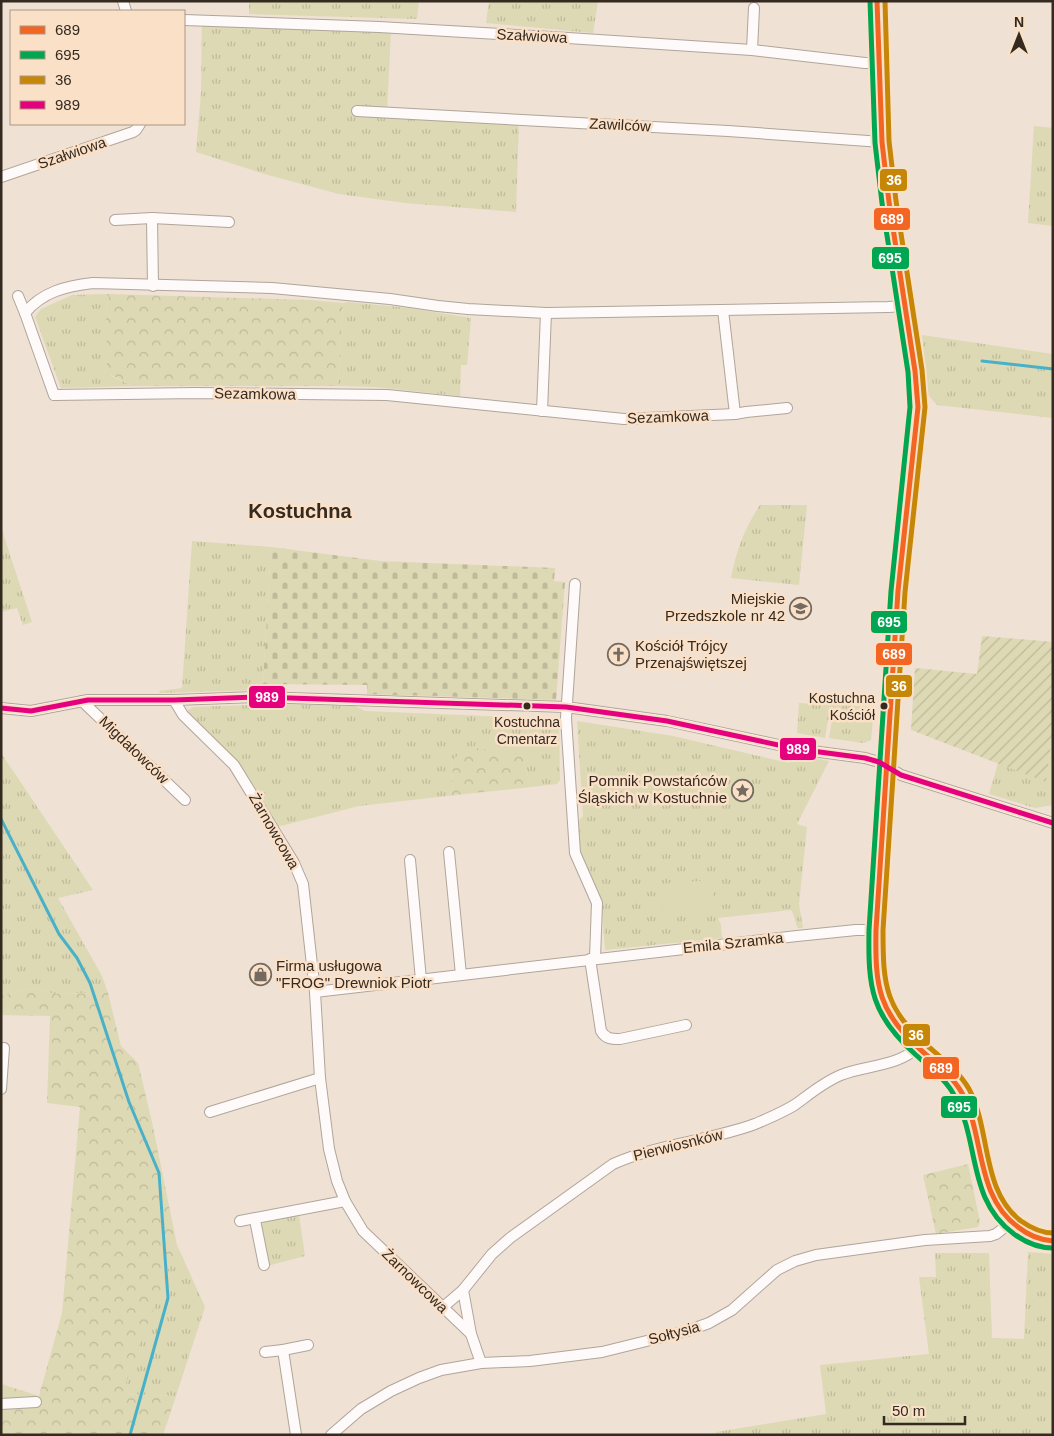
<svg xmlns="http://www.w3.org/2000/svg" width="1054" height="1436" viewBox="0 0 1054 1436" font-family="Arial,sans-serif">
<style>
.grass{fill:url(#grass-tufts)}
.forest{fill:url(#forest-crowns)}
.cemetery{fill:url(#cemetery-stones)}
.garden{fill:url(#garden-furrows)}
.pitch{fill:#ddd9b4}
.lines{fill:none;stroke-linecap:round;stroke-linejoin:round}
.stream{stroke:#48b1c8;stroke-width:3}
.street-casing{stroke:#b0a59b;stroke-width:12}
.secondary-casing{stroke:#b0a59b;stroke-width:18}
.street{stroke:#fdfaf9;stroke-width:10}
.secondary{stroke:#fdfaf9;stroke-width:15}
.bus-1-casing{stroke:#fbe0c8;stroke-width:9}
.bus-2-casing{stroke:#fbe0c8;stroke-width:9}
.bus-3-casing{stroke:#fbe0c8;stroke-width:9}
.bus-4-casing{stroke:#fbe0c8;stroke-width:9}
.bus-1{stroke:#f26522;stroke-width:5}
.bus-2{stroke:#00a651;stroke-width:5}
.bus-3{stroke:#c68708;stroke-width:5}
.bus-4{stroke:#e5007d;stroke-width:5}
.bus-dot{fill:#342a20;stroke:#fbe0c8;stroke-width:2}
.labels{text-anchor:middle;stroke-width:5;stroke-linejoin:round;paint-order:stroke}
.bus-label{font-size:14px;fill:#342a20;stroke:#fbe0c8;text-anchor:end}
.street-label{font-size:15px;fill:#342a20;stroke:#fbe0c8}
.poi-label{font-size:15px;fill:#342a20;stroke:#fbe0c8;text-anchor:end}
.district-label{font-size:20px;font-weight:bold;fill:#342a20;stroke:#fbe0c8}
.line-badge{stroke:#fbe0c8;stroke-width:2}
.badge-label{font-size:14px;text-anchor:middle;font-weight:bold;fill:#fff}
</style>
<defs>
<pattern id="grass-tufts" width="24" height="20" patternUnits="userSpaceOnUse" patternTransform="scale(1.25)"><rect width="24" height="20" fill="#ddd9b4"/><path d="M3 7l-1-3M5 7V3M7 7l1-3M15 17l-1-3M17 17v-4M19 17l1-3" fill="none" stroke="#beba9a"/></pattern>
<pattern id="forest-crowns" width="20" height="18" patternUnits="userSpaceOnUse" patternTransform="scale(1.25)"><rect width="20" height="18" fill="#ddd9b4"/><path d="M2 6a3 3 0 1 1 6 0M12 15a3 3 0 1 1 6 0" fill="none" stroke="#beba9a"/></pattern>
<pattern id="cemetery-stones" width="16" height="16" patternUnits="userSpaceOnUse" patternTransform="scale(1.25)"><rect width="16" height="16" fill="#ddd9b4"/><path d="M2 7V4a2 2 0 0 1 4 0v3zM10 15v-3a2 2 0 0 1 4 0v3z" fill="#beba9a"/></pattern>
<pattern id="garden-furrows" width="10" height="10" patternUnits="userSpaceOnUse" patternTransform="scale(1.25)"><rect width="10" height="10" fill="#ddd9b4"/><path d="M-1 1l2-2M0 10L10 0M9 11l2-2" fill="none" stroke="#beba9a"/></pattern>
</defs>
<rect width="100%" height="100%" fill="#efe1d4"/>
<g class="grass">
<path d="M249,1h170l-2,18 -168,-5z"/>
<path d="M489,1h109l-5,32 -107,-10z"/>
<path d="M202,24l189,8 -4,80 132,8 -3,92 -111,-9 -66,-9 -71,-19 -72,-23 5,-59z"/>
<path d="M1034,126l19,2v98l-25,-3z"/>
<path d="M109,294l-3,18 5,64 22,10 -72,2 -26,-71 6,-8 31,-14z"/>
<path d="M347,302l62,6 62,10 -4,47h-6l-1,31 -85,-9 -37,-1 5,-83z"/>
<path d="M922,335l131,19v64l-116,-13 -9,-10z"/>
<path d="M760,505h47l-8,80 -68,-7c6,-30 13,-48 29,-73z"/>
<path d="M1,527l31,95 -9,3 -6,-17 -16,4z"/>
<path d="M192,541l79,6 -8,137 -6,6 -97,3 -1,-2 23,-3z"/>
<path d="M799,703l75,4 -3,33 -8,3 -34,-5 3,-18h-4l-3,18 -28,-5z"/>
<path d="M276,704l79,2 10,5 192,8 2,2 1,59 -3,4 -26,3 -9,-32 -70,5 1,31 -6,5 -88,10 -82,21 -88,-112 -1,-5 6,-3z"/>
<path d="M577,721l96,15 116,27 6,-8 34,6 -32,63 10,3 -8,77 4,24h-5c-3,-5 -3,-12 -7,-18l-73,8 3,7 1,13 -117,12 -4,-51 -20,-45 -4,-31 6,-7z"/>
<path d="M1053,727v78l-18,3 -46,-14 9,-31 48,18z"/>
<path d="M1,753l92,137 -35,8 44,78 6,17 -54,1 -19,-6 -34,8z"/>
<path d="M299,1215l6,41 -38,10 -7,-38 4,-6z"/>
<path d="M177,1245l28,62 -29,89 -55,-2z"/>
<path d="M1028,1252l25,2v181h-336l-1,-3 110,-18 -6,-49 109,-11 -10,-77h17l-1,-24h54l3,85 32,1z"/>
</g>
<g class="forest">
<path d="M109,294l201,6 33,3 -5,83h-205l-26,-13 -1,-61z"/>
<path d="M469,747l53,8 9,32 -84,9 6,-5 -1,-31z"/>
<path d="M35,988l19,6 54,-1 13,53 17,17 14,59 25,123 -55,149 54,2 -13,39h-162v-51l38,12 23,-83 18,-206 -33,-4 3,-87 -49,-1v-19z"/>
<path d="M968,1164l12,58 -2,5 -42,7 -13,-59z"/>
</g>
<path class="cemetery" d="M271,547l109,14 175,7 -1,13 11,1 -9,118 -189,-6v-9l-104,-1z"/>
<path class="garden" d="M982,636l71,6v85l-7,55 -135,-52 4,-62 62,6z"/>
<path class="pitch" d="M712,880l3,30 -52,4 -3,-30z"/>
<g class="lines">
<g class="stream">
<path d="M982,361l71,8"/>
<path d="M1,819l58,115 18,24 13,25 39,119 30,71 9,125 -38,137"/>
</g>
<defs>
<g id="street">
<path d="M123,1l3,10"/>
<path d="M184,20l195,7 189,11 184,12 113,13h14"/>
<path d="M752,50l2,-42"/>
<path d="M357,111l371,20 154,11"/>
<path d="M1,177l132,-45 3,-2 4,-6"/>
<path d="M152,218l1,68"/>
<path d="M115,220l37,-2 77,4"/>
<path d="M18,296l7,17"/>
<path d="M723,310l12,104"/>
<path d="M787,408l-41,4 -11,2 -111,5 -237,-24 -192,-2 -141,2 -29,-82c17,-21 41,-27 68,-30l179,5 118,11 48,7 30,3 78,4 342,-6 17,-1"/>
<path d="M542,411l4,-98"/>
<path d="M575,584l-9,134 9,135 22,50 -2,55"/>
<path d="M174,700l9,15 51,50 60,98 9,21 12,108 5,86 9,71 8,32 8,20 18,30 108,103 10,29"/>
<path d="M82,701l103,99"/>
<path d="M1,708l30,3 57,-11h86l85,-3 307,10 101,14 130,28 68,9 14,4 22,13 152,48"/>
<path d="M449,852l12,123"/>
<path d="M410,860l11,120"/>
<path d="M590,959l11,72c5,8 10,8 19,8l66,-14"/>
<path d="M315,992l482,-56 59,-6h20"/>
<path d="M1,1089l3,-41"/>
<path d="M210,1112l110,-34"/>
<path d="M255,1220l9,45"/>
<path d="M240,1221l105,-20"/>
<path d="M463,1290l8,44"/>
<path d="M442,1308l21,-18 29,-36 18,-16 103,-74c45,-20 96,-23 142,-40 14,-6 29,-12 41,-20 15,-11 28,-22 45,-29 25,-10 56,-8 77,-28"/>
<path d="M265,1352l18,-2"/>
<path d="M1,1404l35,-2"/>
<path d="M296,1435l-13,-85 25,-5"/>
<path d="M331,1435l30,-26 30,-18 28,-13 22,-8 40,-7 49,-2 72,-9 85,-21 22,-8 23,-13 45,-40 18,-9 21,-6 109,-15 65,-4 6,-2 14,-11"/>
</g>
<path id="secondary" d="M877,1l5,141 7,60 26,169 3,36 -20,184 -22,339c-1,57 -1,80 44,119 15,13 32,27 42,44 24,44 12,113 62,139 9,5 19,9 29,9"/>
</defs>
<use href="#street" class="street-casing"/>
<use href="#secondary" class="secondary-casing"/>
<use href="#street" class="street"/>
<use href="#secondary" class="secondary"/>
<defs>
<path id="bus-1" d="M877,1l5,141 7,60 26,169 3,36 -20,184 -22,339c-1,57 2,83 47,122 14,12 30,25 39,41 23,43 13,103 56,134 10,8 22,13 35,14"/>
<path id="bus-2" d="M870,1l5,142 7,60 26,169 2,35 -19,184 -22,339c-1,58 2,85 47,125 14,13 31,25 39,42 25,46 12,103 59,137 11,8 24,14 39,14"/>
<path id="bus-3" d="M885,1l4,140 7,60 26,169 3,37 -20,185 -22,338c0,57 2,79 47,118 14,12 30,25 39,41 22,41 12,102 52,132 10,7 20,12 32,12"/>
<path id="bus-4" d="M1,708l30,3 57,-11h86l85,-3 307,10 101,14 130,28 68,9 14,4 22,13 152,48"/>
</defs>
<use href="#bus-1" class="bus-1-casing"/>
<use href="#bus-2" class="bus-2-casing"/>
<use href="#bus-3" class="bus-3-casing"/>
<use href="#bus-4" class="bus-4-casing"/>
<use href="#bus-1" class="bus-1"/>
<use href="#bus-2" class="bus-2"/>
<use href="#bus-3" class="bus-3"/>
<use href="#bus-4" class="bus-4"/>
</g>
<defs>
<symbol id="school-ring" viewBox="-11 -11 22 22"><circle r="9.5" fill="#fbe0c8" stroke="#756a5f" stroke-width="1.5"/><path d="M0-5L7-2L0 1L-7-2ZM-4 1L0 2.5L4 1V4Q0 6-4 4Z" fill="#756a5f"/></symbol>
<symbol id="church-ring" viewBox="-11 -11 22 22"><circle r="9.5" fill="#fbe0c8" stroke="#756a5f" stroke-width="1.5"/><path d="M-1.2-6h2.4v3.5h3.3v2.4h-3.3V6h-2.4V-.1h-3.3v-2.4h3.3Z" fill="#756a5f"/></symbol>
<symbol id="sight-ring" viewBox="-11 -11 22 22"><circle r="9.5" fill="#fbe0c8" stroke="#756a5f" stroke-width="1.5"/><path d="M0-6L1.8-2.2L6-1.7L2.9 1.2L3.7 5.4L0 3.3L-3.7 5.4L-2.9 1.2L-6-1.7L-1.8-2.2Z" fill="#756a5f"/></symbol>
<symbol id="shop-ring" viewBox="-11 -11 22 22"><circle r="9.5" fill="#fbe0c8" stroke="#756a5f" stroke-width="1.5"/><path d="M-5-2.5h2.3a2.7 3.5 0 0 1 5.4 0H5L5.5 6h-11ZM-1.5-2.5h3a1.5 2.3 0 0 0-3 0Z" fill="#756a5f"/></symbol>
</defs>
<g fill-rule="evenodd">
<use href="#school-ring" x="788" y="596" width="25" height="25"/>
<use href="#church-ring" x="606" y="642" width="25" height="25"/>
<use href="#sight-ring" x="730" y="778" width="25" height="25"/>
<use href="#shop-ring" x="248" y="962" width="25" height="25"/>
</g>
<g class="bus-dot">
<circle cx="527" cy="706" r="4.5"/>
<circle cx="884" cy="706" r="4.5"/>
</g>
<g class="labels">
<g class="bus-label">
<text x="875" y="703">Kostuchna<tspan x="875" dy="17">Kościół</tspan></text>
<text x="527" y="727" text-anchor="middle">Kostuchna<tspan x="527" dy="17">Cmentarz</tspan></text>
</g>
<g class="street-label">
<text transform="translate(532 36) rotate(3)" y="5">Szałwiowa</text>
<text transform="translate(620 125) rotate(3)" y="5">Zawilców</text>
<text transform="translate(72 153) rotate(-19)" y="5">Szałwiowa</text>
<text transform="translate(255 394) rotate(1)" y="5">Sezamkowa</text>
<text transform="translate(668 417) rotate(-2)" y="5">Sezamkowa</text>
<text transform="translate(134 750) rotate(44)" y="5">Migdałowców</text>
<text transform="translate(274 831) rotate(60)" y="5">Żarnowcowa</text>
<text transform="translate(733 943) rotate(-6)" y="5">Emila Szramka</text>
<text transform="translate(678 1145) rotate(-14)" y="5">Pierwiosnków</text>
<text transform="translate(415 1281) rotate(44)" y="5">Żarnowcowa</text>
<text transform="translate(674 1333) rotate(-15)" y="5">Sołtysia</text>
</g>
<g class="poi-label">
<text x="785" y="604">Miejskie<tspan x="785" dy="17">Przedszkole nr 42</tspan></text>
<text x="635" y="651" text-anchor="start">Kościół Trójcy<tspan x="635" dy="17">Przenajświętszej</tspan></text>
<text x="727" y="786">Pomnik Powstańców<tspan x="727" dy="17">Śląskich w Kostuchnie</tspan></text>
<text x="276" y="971" text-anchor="start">Firma usługowa<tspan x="276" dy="17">"FROG" Drewniok Piotr</tspan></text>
</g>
<g class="district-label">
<text x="300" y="518">Kostuchna</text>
</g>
</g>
<g class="line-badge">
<rect x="879" y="168" width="29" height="24" rx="5" fill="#c68708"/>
<rect x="873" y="207" width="38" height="24" rx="5" fill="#f26522"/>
<rect x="871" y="246" width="39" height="24" rx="5" fill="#00a651"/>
<rect x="870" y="610" width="38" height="24" rx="5" fill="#00a651"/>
<rect x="875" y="642" width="38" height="24" rx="5" fill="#f26522"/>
<rect x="885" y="674" width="28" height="24" rx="5" fill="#c68708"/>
<rect x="248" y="685" width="38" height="24" rx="5" fill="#e5007d"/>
<rect x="779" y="737" width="38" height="24" rx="5" fill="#e5007d"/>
<rect x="902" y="1023" width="29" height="24" rx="5" fill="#c68708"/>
<rect x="922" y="1056" width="38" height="24" rx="5" fill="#f26522"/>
<rect x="940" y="1095" width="38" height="24" rx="5" fill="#00a651"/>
</g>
<g class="badge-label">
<text x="894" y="185">36</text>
<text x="892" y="224">689</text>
<text x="890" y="263">695</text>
<text x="889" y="627">695</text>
<text x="894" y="659">689</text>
<text x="899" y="691">36</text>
<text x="267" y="702">989</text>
<text x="798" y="754">989</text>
<text x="916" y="1040">36</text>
<text x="941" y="1073">689</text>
<text x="959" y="1112">695</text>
</g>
<rect width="1054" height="1436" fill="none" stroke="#342a20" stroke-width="5"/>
<rect x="10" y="10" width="175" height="115" fill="#fbe0c8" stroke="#ab9785"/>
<rect x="20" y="26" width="25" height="8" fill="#f26522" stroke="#ab9785"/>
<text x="55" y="35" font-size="15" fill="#342a20">689</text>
<rect x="20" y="51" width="25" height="8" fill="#00a651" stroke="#ab9785"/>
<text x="55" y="60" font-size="15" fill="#342a20">695</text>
<rect x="20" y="76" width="25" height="8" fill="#c68708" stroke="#ab9785"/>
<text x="55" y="85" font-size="15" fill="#342a20">36</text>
<rect x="20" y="101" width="25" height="8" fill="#e5007d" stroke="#ab9785"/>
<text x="55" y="110" font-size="15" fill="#342a20">989</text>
<g transform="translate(1019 35)" stroke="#fbe0c8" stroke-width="4" paint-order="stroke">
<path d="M0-4L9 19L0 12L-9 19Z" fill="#342a20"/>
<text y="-8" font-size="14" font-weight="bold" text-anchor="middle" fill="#342a20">N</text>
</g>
<path d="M884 1416v8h81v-8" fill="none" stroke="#342a20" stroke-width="2.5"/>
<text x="892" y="1416" font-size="15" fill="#342a20" stroke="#fbe0c8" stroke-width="4" paint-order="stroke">50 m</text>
</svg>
